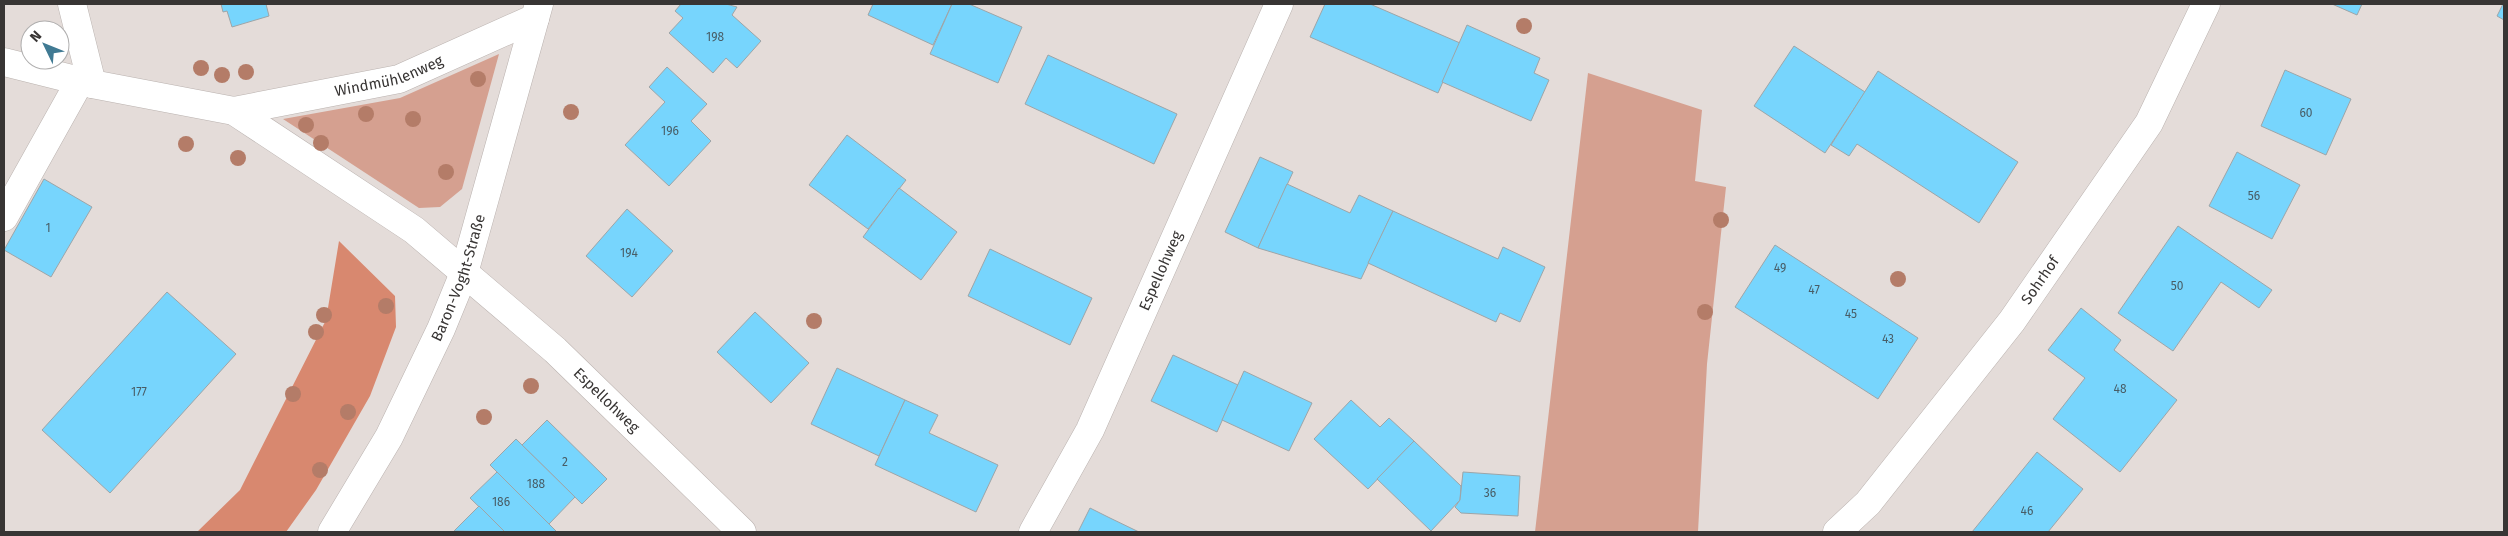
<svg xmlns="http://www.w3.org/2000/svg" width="2508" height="536" viewBox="0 0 2508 536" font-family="'Fira Sans',sans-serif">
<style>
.green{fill:#d5a090}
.forest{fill:#d8886f}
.building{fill:#77d5fd;stroke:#9da5a8}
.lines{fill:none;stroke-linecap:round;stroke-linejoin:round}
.minor-casing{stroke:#bab2af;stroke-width:29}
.minor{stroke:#fff;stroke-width:28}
.tree{fill:#b47c68}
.labels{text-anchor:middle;stroke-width:4;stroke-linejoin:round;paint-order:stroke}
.number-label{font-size:12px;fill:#485d66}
.street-label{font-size:15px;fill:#383534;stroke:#fff}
</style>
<rect width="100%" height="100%" fill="#e4dcd9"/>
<g class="green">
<path d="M499,54l-37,135 -22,18 -21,1 -136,-89 117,-21z"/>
<path d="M1588,73l114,37 -7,71 31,6 -19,177 -9,168h-163z"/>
</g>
<path class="forest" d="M339,241l56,55 1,31 -26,69 -54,94 -30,42h-89l43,-42 86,-170z"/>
<g class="building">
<path d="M221,4h45l3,12 -37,11 -5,-16 -4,1z"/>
<path d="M681,4h45l11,3 -5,8 29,26 -24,27 -11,-10 -13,15 -44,-40 14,-15 -8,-7z"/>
<path d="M873,4h79l-19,41 -65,-30z"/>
<path d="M952,4h17l53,23 -24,56 -68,-29z"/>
<path d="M1325,4h45l90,39 -22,50 -128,-56z"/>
<path d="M2332,4h30l-5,11z"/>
<path d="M2503,4h1v16l-7,-4z"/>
<path d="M1467,25l73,33 -6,15 15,7 -18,41 -89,-39z"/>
<path d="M1794,46l71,46 -40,61 -71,-47z"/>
<path d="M1048,55l129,59 -23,50 -129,-60z"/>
<path d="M667,67l40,37 -16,17 20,20 -42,45 -44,-41 40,-43 -16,-15z"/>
<path d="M2285,70l66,29 -25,56 -65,-29z"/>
<path d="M1878,71l140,91 -39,61 -122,-79 -8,12 -18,-11z"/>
<path d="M847,135l59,45 -38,49 -59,-44z"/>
<path d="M2237,152l63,33 -28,54 -63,-33z"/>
<path d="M1260,157l33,15 -35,76 -33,-16z"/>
<path d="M44,179l48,28 -41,70 -47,-27z"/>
<path d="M1287,184l63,29 9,-18 34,16 -32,68 -103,-31z"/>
<path d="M899,188l58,44 -36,48 -58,-43z"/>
<path d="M627,209l46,42 -41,46 -46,-41z"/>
<path d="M1393,211l105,48 5,-12 42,20 -25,55 -20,-9 -4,9 -128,-59z"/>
<path d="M2178,226l94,64 -13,18 -38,-26 -48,69 -55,-38z"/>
<path d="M1775,245l143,93 -40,61 -143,-92z"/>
<path d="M990,249l102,49 -22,47 -102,-49z"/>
<path d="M167,292l69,62 -126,139 -68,-63z"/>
<path d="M2081,308l40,32 -7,10 63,50 -57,72 -67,-53 32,-41 -37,-28z"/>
<path d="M755,312l54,51 -38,40 -54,-51z"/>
<path d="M1173,355l65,30 -21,47 -66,-31z"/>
<path d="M837,368l68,32 -26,56 -68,-32z"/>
<path d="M1244,371l68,32 -23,48 -67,-31z"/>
<path d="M905,400l33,15 -9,18 69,32 -22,47 -101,-47z"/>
<path d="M1351,400l29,27 9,-9 25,23 -46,48 -54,-50z"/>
<path d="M547,420l60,59 -25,25 -60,-59z"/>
<path d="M516,439l59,58 -26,27 -59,-59z"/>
<path d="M1414,441l47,45 -1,14 -29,31 -54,-52z"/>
<path d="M2037,452l46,37 -35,43h-76z"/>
<path d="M497,472l60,60h-52l-35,-34z"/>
<path d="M1463,472l57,4 -2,40 -57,-3 -6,-6 5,-7z"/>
<path d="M479,506l26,26 -51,-1z"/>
<path d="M1090,508l20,10 29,14h-61z"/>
</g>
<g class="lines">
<defs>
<g id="minor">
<path d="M72,4l20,80"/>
<path id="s1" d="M4,62l88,22 142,27 180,119 141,120 187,182"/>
<path id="s2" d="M234,111l165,-32 136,-61"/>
<path d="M4,217l76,-136"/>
<path id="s3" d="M332,532l57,-95 52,-108 23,-56 75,-269"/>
<path id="s4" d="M1033,532l57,-102 189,-426"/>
<path id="s5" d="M1837,532l31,-29 144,-182 137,-198 57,-119"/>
</g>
</defs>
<use href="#minor" class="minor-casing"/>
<use href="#minor" class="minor"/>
</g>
<g class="tree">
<circle cx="1524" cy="26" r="8"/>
<circle cx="201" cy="68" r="8"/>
<circle cx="246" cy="72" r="8"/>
<circle cx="222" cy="75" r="8"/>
<circle cx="478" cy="79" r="8"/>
<circle cx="571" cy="112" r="8"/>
<circle cx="366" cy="114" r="8"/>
<circle cx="413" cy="119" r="8"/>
<circle cx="306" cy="125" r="8"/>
<circle cx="321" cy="143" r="8"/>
<circle cx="186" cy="144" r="8"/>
<circle cx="238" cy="158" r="8"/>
<circle cx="446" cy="172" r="8"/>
<circle cx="1721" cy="220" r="8"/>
<circle cx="1898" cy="279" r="8"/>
<circle cx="386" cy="306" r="8"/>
<circle cx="1705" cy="312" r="8"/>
<circle cx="324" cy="315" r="8"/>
<circle cx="814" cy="321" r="8"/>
<circle cx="316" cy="332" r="8"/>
<circle cx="531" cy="386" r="8"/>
<circle cx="293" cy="394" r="8"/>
<circle cx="348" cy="412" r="8"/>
<circle cx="484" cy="417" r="8"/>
<circle cx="320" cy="470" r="8"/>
</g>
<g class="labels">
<g class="number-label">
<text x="715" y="41">198</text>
<text x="2306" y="117">60</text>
<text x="670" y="135">196</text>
<text x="2254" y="200">56</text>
<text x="48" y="232">1</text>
<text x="629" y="257">194</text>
<text x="1780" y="272">49</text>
<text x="2177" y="290">50</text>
<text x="1814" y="294">47</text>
<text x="1851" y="318">45</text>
<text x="1888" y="343">43</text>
<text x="2120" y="393">48</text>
<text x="139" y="396">177</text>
<text x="565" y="466">2</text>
<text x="536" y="488">188</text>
<text x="1490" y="497">36</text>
<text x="501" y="506">186</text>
<text x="2027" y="515">46</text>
</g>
<g class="street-label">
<text dy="5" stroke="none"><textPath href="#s2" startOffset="159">Windmühlenweg</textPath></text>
<text dy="5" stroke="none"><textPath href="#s4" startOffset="291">Espellohweg</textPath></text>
<text dy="5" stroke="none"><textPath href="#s3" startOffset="285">Baron-Voght-Straße</textPath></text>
<text dy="5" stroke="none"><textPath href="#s5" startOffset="324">Sohrhof</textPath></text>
<text dy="5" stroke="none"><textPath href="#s1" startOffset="708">Espellohweg</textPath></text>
</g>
</g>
<rect width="2508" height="536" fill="none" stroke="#383534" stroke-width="10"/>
<g transform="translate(45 45) rotate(313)"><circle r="24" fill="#ffffff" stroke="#afaeae"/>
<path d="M0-4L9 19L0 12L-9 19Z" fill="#407a93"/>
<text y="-8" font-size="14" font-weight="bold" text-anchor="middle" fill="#383534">N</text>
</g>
</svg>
